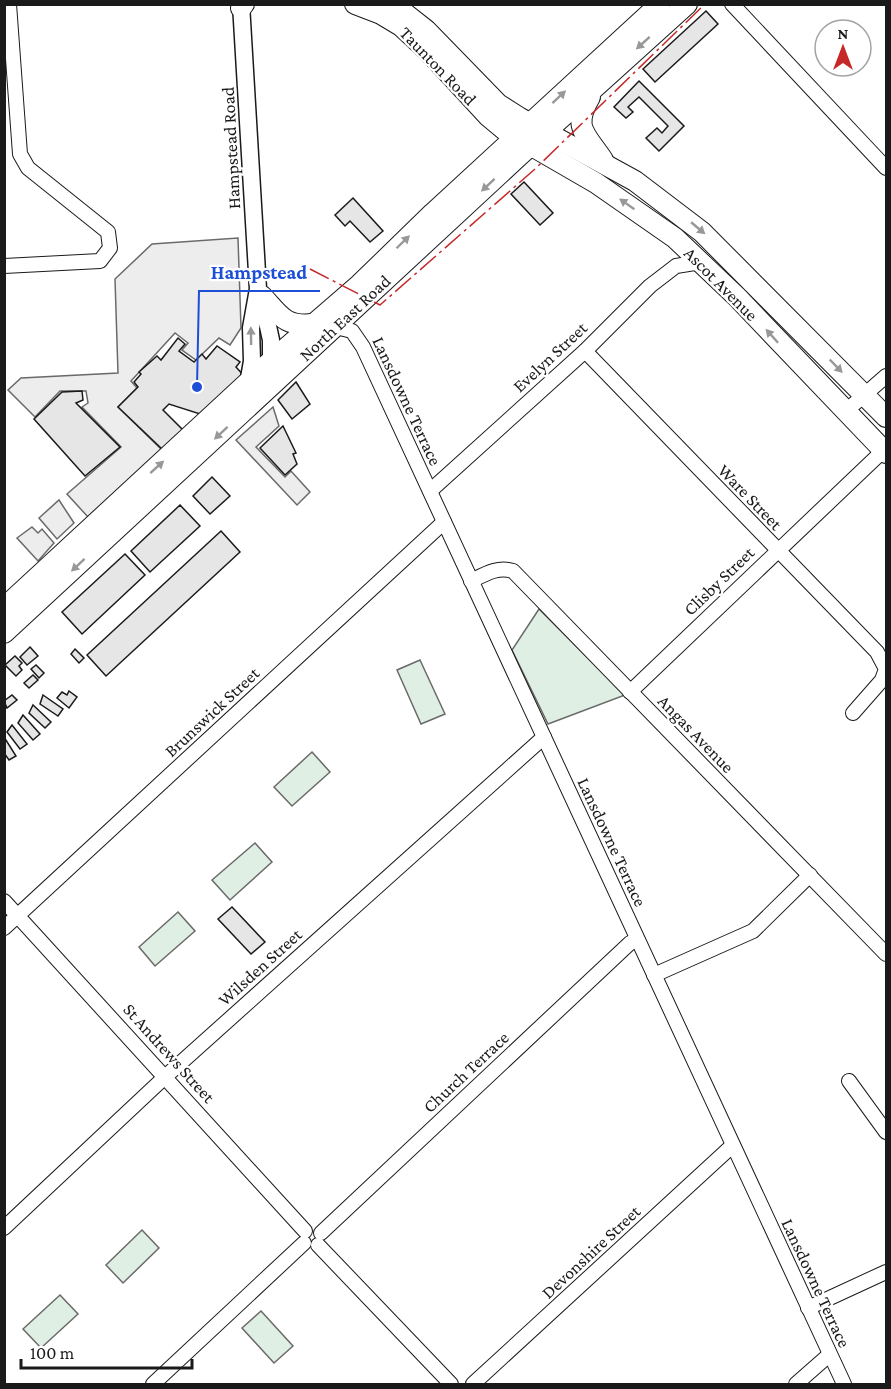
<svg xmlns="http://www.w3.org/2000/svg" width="891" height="1389" viewBox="0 0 891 1389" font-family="'Crimson Pro',serif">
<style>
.green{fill:#e0efe3;stroke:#6a6a6a;stroke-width:1.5}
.parking{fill:#ededed;stroke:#6a6a6a;stroke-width:1.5}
.building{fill:#e6e6e6;stroke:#1a1a1a;stroke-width:1.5}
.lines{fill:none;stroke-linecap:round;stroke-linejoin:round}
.minor-casing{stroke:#1a1a1a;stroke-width:16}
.major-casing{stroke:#1a1a1a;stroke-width:19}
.highway-casing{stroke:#1a1a1a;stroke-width:22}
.minor{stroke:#fff;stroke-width:14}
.major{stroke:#fff;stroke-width:16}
.highway{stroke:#fff;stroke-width:20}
.power{stroke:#c62828;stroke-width:1.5;stroke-dasharray:21 4.5 3 4.5;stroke-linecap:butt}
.oneway{fill:#989898}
.labels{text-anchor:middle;stroke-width:4.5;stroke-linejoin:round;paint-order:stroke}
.street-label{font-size:18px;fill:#1a1a1a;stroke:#fff}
.leader{fill:none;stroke:#1d4ed8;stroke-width:2}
.callout-dot{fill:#1d4ed8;stroke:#fff;stroke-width:2}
.callout-label{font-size:20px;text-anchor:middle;font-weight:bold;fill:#1d4ed8;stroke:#fff;stroke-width:4.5;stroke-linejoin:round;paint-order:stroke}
</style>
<rect width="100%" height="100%" fill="#fff"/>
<g class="green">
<path d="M539,609l86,86 -77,29 -36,-74z"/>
<path d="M420,660l25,54 -24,10 -24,-54z"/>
<path d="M312,752l18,20 -38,34 -18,-19z"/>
<path d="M255,843l17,19 -42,38 -18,-20z"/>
<path d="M178,912l17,19 -40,35 -16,-19z"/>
<path d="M142,1230l17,18 -36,35 -17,-18z"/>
<path d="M60,1295l18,19 -37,34 -18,-19z"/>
<path d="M261,1311l32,35 -19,17 -32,-35z"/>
</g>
<g class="parking">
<path d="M238,238l3,90 -11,17 -11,-7 -23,22 -14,-10 6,-7 -13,-10 -44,48 6,7 -19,19 44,43 -74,67 -21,-23 54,-47 -39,-40 6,-4 -2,-12h-26l-25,26 -27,-27 13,-12 97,-5 -3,-94 37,-35z"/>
<path d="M273,407l6,19 -23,21 29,30 6,-6 19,21 -13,13 -61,-65z"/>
<path d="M59,500l15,23 -17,16 -18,-21z"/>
<path d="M32,527l6,6 4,-4 12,14 -16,18 -21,-23z"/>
</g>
<g class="building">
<path d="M706,11l12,13 -63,58 -12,-13z"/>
<path d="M639,81l45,45 -25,25 -13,-13 11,-10 5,5 6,-7 -29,-29 -11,10 5,5 -7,6 -12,-11z"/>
<path d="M524,182l29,31 -13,12 -29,-31z"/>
<path d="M353,198l30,33 -13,11 -20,-21 -5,5 -10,-11z"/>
<path d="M178,338l7,6 -6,7 15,11 8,-8 4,5 11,-13 23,16 -4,5 9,10 -45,37 -31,-10 -6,6 20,20 -21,19 -44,-42 20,-20 -4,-5 7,-8 -2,-2 18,-16 4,4z"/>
<path d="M296,382l14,22 -18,15 -14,-19z"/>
<path d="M82,391l1,9 -7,3 44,44 -35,29 -51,-57 28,-27z"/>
<path d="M283,426l13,27 -3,1 4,10 -12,11 -25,-27z"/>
<path d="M212,477l18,19 -20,18 -17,-18z"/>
<path d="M180,505l20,21 -50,46 -19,-21z"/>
<path d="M221,531l19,21 -134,124 -19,-21z"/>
<path d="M125,554l20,21 -63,59 -20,-22z"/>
<path d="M30,647l8,9 -11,9 -7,-8z"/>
<path d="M75,649l9,9 -5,5 -8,-9z"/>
<path d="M15,656l7,7 -3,3 3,4 -6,6 -11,-11z"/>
<path d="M36,665l8,8 -5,5 -8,-9z"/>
<path d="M33,675l5,5 -9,8 -5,-5z"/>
<path d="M69,691l8,6 -8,11 -12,-10 5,-6 5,3z"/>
<path d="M12,695l5,5 -10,8 -3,-7z"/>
<path d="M43,695l20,14 -5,7 -18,-12z"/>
<path d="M33,705l18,17 -6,6 -16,-15z"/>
<path d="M23,715l17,19 -7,6 -15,-17z"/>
<path d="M12,725l15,19 -7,5 -13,-17z"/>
<path d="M4,737l12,19 -7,4 -5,-7z"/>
<path d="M232,907l33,35 -14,12 -33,-35z"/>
</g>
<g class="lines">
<defs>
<g id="minor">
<path d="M732,4l154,164"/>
<path d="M4,266l96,-5 10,-13 -2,-16 -80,-64 -8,-14 -11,-150"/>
<path d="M336,327l16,4 11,16 481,1037"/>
<path d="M585,351l292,301 9,17 -4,11 -29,33"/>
<path d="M846,411l40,-35"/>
<path d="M430,491l155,-140 65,-65 26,-20 25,-4"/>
<path d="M471,581c14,-7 27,-15 42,-10l373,383"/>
<path d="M630,692l256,-244"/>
<path d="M4,901l301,330"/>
<path d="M4,928l440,-406"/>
<path d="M654,975l99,-44 57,-56"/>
<path d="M849,1081l37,51"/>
<path d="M4,1228l162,-152 378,-339"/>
<path d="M321,1233l309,-290 7,-3"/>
<path d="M318,1245l133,139"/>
<path d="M808,1308l78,-36"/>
<path d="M153,1384l151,-141"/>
<path d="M473,1384l259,-238"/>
<path d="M796,1384l33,-29"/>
</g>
<g id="major">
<path d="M241,4l17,285 -7,39 1,33 -4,23"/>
<path d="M261,294l10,46v21"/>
</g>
<g id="highway">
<path d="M355,4l26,10 20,12 29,27 58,63 18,15 90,52 79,55 61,58 150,157"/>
<path d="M393,4l33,26 72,74 22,14 115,63 67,51 184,185"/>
<path d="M241,8l3,-4"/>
<path d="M590,97c-18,31 -5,36 13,63"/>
<path d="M262,296c18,19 22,31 51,28"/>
<path d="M4,608l267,-247 89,-77 73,-71 227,-209"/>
<path d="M4,633l515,-477 168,-152"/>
</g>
</defs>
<use href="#minor" class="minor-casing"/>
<use href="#major" class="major-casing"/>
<use href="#highway" class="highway-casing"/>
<use href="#minor" class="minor"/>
<use href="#major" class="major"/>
<use href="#highway" class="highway"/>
<path class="power" d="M310,269l70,36 155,-136 170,-165"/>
</g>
<defs><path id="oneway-solid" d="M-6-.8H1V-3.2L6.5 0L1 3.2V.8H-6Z" transform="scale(1.5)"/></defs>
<g class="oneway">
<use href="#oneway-solid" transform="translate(643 43) rotate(138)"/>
<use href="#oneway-solid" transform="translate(559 97) rotate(-43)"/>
<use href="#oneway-solid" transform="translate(488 185) rotate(137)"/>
<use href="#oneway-solid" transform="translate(627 204) rotate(-145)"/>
<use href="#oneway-solid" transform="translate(698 228) rotate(40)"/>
<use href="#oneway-solid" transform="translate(403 242) rotate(-44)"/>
<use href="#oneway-solid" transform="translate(251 336) rotate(-91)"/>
<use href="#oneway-solid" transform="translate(772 336) rotate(-132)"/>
<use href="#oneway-solid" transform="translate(836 366) rotate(46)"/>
<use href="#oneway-solid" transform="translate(221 433) rotate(137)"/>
<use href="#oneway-solid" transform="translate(157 467) rotate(-42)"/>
<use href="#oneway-solid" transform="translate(78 565) rotate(137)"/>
</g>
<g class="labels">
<g class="street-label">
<text transform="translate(438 66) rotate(46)" y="6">Taunton Road</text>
<text transform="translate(231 148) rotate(-93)" y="6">Hampstead Road</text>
<text transform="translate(721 284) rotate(45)" y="6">Ascot Avenue</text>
<text transform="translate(345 318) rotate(-43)" y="6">North East Road</text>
<text transform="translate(550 357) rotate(-43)" y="6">Evelyn Street</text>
<text transform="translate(407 401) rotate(65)" y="6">Lansdowne Terrace</text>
<text transform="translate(750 497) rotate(46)" y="6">Ware Street</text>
<text transform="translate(719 581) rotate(-44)" y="6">Clisby Street</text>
<text transform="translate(212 712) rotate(-43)" y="6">Brunswick Street</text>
<text transform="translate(696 734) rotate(46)" y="6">Angas Avenue</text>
<text transform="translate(612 842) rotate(65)" y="6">Lansdowne Terrace</text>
<text transform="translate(260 967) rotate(-42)" y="6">Wilsden Street</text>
<text transform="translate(169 1053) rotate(48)" y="6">St Andrews Street</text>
<text transform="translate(466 1072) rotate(-43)" y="6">Church Terrace</text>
<text transform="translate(591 1252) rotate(-43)" y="6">Devonshire Street</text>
<text transform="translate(816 1283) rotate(65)" y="6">Lansdowne Terrace</text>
</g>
</g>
<path class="leader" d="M197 387L199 291H320"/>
<circle class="callout-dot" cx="197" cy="387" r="6"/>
<g class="callout-label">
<text x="259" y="279">Hampstead</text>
</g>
<rect width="891" height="1389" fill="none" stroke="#1a1a1a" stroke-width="12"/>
<g transform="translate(843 48)"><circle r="28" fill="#ffffff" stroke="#a3a3a3" stroke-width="1.5"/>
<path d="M0-4.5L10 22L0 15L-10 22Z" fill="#c62828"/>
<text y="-9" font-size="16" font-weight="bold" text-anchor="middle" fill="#1a1a1a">N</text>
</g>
<path d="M21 1359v9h171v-9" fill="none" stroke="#1a1a1a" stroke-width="3"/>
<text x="30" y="1359" font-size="18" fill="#1a1a1a" stroke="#ffffff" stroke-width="4.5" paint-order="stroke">100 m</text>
</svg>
